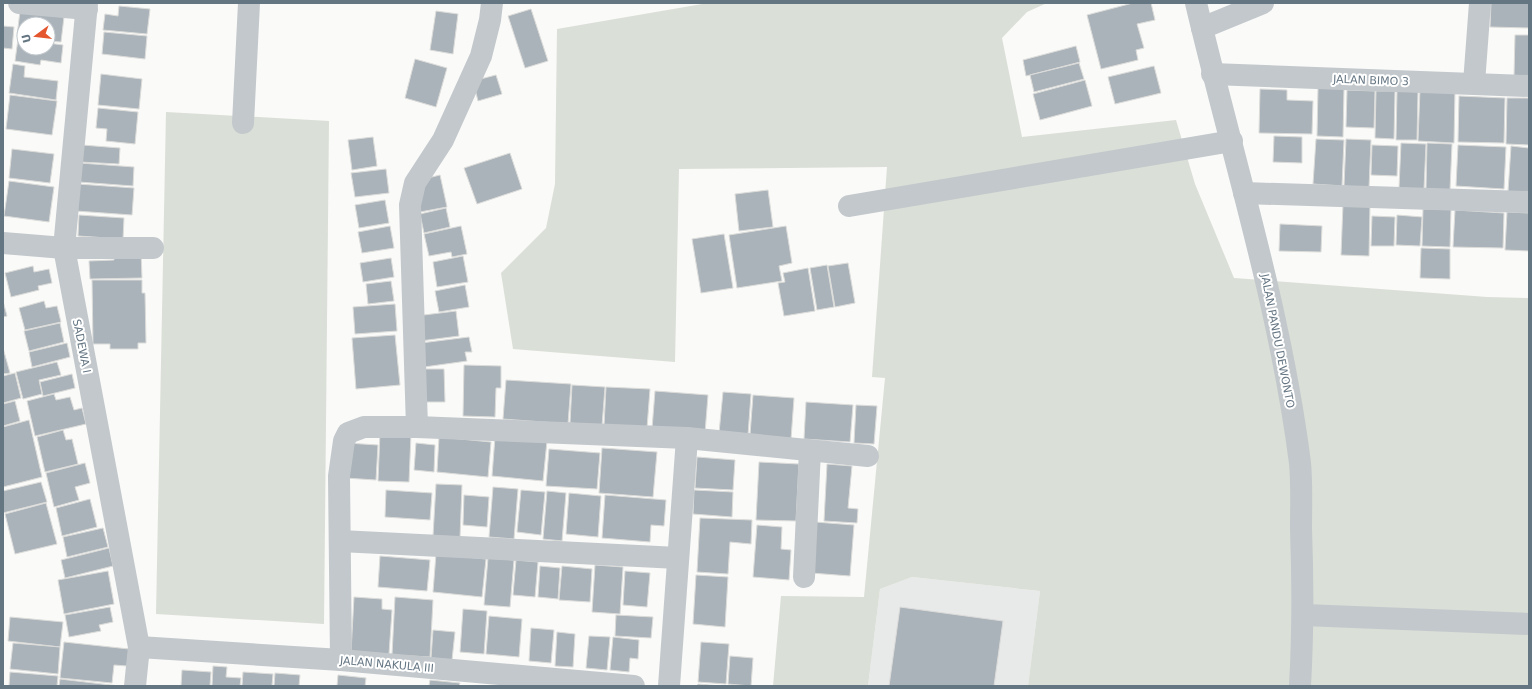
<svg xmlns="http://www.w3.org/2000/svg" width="1532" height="689" viewBox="0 0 1532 689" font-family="'DejaVu Sans',sans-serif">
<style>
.built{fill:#e8e9e9}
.green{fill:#dadfd7}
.building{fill:#aab3b9;stroke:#dcdcda}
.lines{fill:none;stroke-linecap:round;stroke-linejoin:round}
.minor{stroke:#c3c8cc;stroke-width:22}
.tertiary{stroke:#c3c8cc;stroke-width:22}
.labels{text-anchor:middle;stroke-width:4;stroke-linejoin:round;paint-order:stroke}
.street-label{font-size:11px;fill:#657683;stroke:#fff}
</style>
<rect width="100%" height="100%" fill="#fafaf8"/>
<path class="built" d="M912,577l128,14 -12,95h-160l12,-97z"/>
<g class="green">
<path d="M708,3h339l-20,9 -25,26 20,99 154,-17 19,64 39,94 253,19 42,1v388h-501l12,-95 -128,-14 -32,12 -12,97h-95l8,-90 83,1 21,-219 -13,-1 15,-210 -208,2 -4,193 -162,-13 -12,-76 45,-45 9,-44 2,-155z"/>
<path d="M166,112l163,9 -5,503 -168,-10z"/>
</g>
<g class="building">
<path d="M1133,3h18l4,17 -18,4 7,24 -8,2 2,10 -37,9 -14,-54z"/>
<path d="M1491,3h38v25l-39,-1z"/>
<path d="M119,6l31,3 -3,25 -44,-4 2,-16 13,2z"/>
<path d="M531,9l17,52 -23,7 -17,-52z"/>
<path d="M20,11l44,6 -3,25 -13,-1v-17h-24v13l-7,-1z"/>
<path d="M436,11l22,3 -5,40 -23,-4z"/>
<path d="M3,26l11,1 -2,22 -9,-1z"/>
<path d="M104,32l43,4 -2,23 -43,-5z"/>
<path d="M1515,35h14v41h-15z"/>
<path d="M18,39l6,1v8h24v-5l15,2 -2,18 -20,-3 -1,5 -25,-4z"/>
<path d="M1076,46l4,16 -54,14 -3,-16z"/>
<path d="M415,59l32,9 -11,39 -31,-9z"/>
<path d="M1079,63l5,16 -50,13 -4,-17z"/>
<path d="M13,64l12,2 -1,11 34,4 -2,19 -47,-7z"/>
<path d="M1154,66l7,27 -46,11 -7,-27z"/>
<path d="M101,74l41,5 -3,30 -41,-4z"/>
<path d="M496,75l6,19 -24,7 -5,-20z"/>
<path d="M1085,80l7,26 -52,14 -7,-26z"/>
<path d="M1318,88l26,1 -1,48 -26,-1z"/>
<path d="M1260,89l27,1v10l26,1 -1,33 -53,-1z"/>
<path d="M1420,89l35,1 -1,53 -36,-2z"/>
<path d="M1347,90l28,1 -1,37 -28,-1z"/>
<path d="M1376,91h19l-1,48 -19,-1z"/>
<path d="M1397,91h21l-1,49h-21z"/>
<path d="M10,95l47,6 -5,34 -46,-6z"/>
<path d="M1459,96l46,2 -1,45 -46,-1z"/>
<path d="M1507,98h22v47l-23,-1z"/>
<path d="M98,108l40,4 -3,32 -29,-3 1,-12 -11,-1z"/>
<path d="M1274,136l28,1v26l-29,-1z"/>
<path d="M373,137l4,29 -25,4 -4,-30z"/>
<path d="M1316,139l28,1 -2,46 -29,-2z"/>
<path d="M1346,139l25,1 -2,48 -25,-2z"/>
<path d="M1401,143l25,1 -2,45 -25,-1z"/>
<path d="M1427,143l25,1 -2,46 -24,-1z"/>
<path d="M82,145l38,3 -1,16 -39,-2z"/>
<path d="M1372,145l26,1 -1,30 -26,-1z"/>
<path d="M1458,145l48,2 -2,42 -48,-3z"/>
<path d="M1511,146l18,2v45l-21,-1z"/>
<path d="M12,149l42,5 -4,29 -41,-5z"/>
<path d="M510,153l12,36 -45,15 -13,-36z"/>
<path d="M80,163l54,4 -1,19 -54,-4z"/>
<path d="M386,169l3,24 -34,4 -4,-24z"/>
<path d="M440,175l7,32 -27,5 -3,-16 3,-16z"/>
<path d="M9,181l45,6 -5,35 -45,-6z"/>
<path d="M78,184l56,4 -2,27 -56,-4z"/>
<path d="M768,190l5,37 -34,4 -4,-37z"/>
<path d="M385,200l4,23 -30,5 -4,-23z"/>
<path d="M1343,204l27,1 -1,51 -28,-1z"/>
<path d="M446,208l4,19 -26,6 -4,-19z"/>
<path d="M1423,209h28l-1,38 -28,-1z"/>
<path d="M1455,210l49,3 -1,35 -50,-1z"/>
<path d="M1507,212l22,1v38l-24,-1z"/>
<path d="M79,215l45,3 -1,21 -45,-3z"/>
<path d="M1397,215l25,2 -2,29 -24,-1z"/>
<path d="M1372,216l23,1 -1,29h-23z"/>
<path d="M1280,224l42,2 -1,26 -42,-1z"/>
<path d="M390,226l4,22 -32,5 -4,-21z"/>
<path d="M461,226l6,28 -15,3 -1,-5 -22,4 -5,-22z"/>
<path d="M786,226l6,37 -13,3 3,15 -45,7 -8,-53z"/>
<path d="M724,234l9,54 -32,5 -9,-54z"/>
<path d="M1421,248l29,1v30l-30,-1z"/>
<path d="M114,250h27l1,28 -52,1 -1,-18 25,-1z"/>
<path d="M463,256l5,26 -31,5 -4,-25z"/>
<path d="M391,258l3,19 -31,5 -3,-19z"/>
<path d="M848,263l7,40 -20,4 -7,-41z"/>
<path d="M827,265l7,42 -17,3 -7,-42z"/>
<path d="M33,266l1,6 15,-3 3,14 -14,3 1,4 -28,7 -6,-24z"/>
<path d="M808,268l7,43 -31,5 -6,-33 7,-1 -2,-9z"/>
<path d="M92,280h50v13h3l1,50h-8v6h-28v-5h-17z"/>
<path d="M391,281l3,20 -26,3 -2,-20z"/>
<path d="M465,285l4,22 -30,5 -4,-21z"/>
<path d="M3,301l4,15 -4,1z"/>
<path d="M44,301l2,7 11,-2 4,16 -36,8 -6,-22z"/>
<path d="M395,304l2,27 -42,3 -2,-27z"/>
<path d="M456,311l3,25 -39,5 -4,-25z"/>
<path d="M60,323l4,19 -35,9 -5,-20z"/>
<path d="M395,335l5,50 -44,4 -4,-51z"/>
<path d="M469,337l3,15h-7l2,9 -43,6 -3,-24z"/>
<path d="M67,343l3,14 -38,10 -3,-15z"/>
<path d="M3,348l7,25 -7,1z"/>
<path d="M57,362l4,13 -22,5 3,14 -19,5 -7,-27z"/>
<path d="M464,365l37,1v22h-5l-1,29 -32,-1z"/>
<path d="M422,369h22l1,33h-22z"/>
<path d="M15,373l6,25 -18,5v-27z"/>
<path d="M72,374l3,14 -32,8 -3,-14z"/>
<path d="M506,380l65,4 -3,40 -65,-5z"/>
<path d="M572,385l33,2 -3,39 -32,-3z"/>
<path d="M606,387l44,2 -3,39 -43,-2z"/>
<path d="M655,391l53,4 -3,38 -53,-4z"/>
<path d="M723,392l28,2 -3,41 -29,-2z"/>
<path d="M54,394l2,6 14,-3 4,13 8,-2 4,16 -51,12 -8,-35z"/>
<path d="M753,395l41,3 -3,41 -41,-4z"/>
<path d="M15,401l5,20 -17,5v-22z"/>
<path d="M806,402l47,3 -3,37 -46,-3z"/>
<path d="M856,405l21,1 -3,38 -20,-1z"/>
<path d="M29,420l13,57 -39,10v-60z"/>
<path d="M63,430l3,10 6,-1 6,25 -33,8 -8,-35z"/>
<path d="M380,432l31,2 -2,48 -31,-1z"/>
<path d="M439,437l52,5 -3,35 -51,-5z"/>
<path d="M495,437l52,4 -4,40 -51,-5z"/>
<path d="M347,443l31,2 -2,35 -31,-2z"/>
<path d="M416,443l19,2 -1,27 -20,-2z"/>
<path d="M602,448l55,4 -4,45 -54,-4z"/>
<path d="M549,449l51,4 -3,36 -51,-3z"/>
<path d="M697,457l38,3 -2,30 -38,-2z"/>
<path d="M759,462l40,2 -3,57 -40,-1z"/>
<path d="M85,463l5,20 -15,4 4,13 -25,7 -8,-34z"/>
<path d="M827,464l25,2 -4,42 10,1 -1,14 -33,-2z"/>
<path d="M41,482l6,20 -44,11v-22z"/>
<path d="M436,484l26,1 -2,53 -27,-2z"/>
<path d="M493,487l25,2 -4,50 -25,-2z"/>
<path d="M386,490l46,3 -2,27 -45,-3z"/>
<path d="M521,490l24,2 -4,43 -24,-3z"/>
<path d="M694,490l39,2 -1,25 -39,-3z"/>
<path d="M547,491l19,2 -4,48 -19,-2z"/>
<path d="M569,493l32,3 -3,41 -32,-3z"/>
<path d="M464,495l25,2 -2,30 -24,-2z"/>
<path d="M605,495l61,5 -2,26 -13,-1 -1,17 -48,-4z"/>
<path d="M90,499l7,28 -35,9 -6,-28z"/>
<path d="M46,503l11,41 -42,10 -10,-40z"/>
<path d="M700,518l52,2 -1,24 -21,-2 -2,32 -31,-2z"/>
<path d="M815,522l39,3 -4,51 -39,-3z"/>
<path d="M757,525l25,2 -1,22 10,1 -2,30 -36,-3z"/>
<path d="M103,528l5,19 -41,10 -4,-20z"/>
<path d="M109,548l4,18 -48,12 -4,-18z"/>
<path d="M436,554l50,5 -4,38 -49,-5z"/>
<path d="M380,556l50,4 -3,31 -49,-4z"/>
<path d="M488,558l26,2 -4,47 -26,-2z"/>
<path d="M516,560l22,2 -3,35 -22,-2z"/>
<path d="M595,565l28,2 -3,47 -28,-2z"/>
<path d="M540,566l20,2 -2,31 -20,-2z"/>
<path d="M562,566l30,3 -2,33 -31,-2z"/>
<path d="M108,571l6,33 -50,10 -6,-34z"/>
<path d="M625,571l25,2 -3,34 -24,-2z"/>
<path d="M696,575l32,2 -3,50 -32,-3z"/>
<path d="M354,597l28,2v10l10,1 -3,44 -38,-2z"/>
<path d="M395,597l38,3 -3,57 -38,-2z"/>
<path d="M110,607l3,15 -14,3 2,6 -32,6 -4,-22z"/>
<path d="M900,607l103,14 -9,65h-105z"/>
<path d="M463,609l24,2 -3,43 -24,-2z"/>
<path d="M616,615l37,2 -2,21 -36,-2z"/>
<path d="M489,616l33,3 -3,38 -33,-3z"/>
<path d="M10,617l53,5 -3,25 -52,-6z"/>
<path d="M531,628l23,2 -3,33 -22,-2z"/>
<path d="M433,630l22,2 -3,28 -21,-2z"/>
<path d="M557,632l18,2 -2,33 -18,-1z"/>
<path d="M589,636l21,1 -3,33 -21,-2z"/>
<path d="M613,637l26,3 -1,19 -8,-1 -1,14 -19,-2z"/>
<path d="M64,642l65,7 -2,17 -13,-1 -2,18 -52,-5z"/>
<path d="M701,642l28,2 -3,40 -28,-2z"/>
<path d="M13,643l47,4 -2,27 -48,-5z"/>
<path d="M730,656l23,2 -2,28 -23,-2z"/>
<path d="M213,666l14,1 -1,10 15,1 -1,8h-28z"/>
<path d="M182,670l29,2 -1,14h-29z"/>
<path d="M10,672l48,4 -1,10h-48z"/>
<path d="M243,672l30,2 -1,12h-30z"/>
<path d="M275,673l25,2 -1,11h-25z"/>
<path d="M338,675l28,3 -1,8h-28z"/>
<path d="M60,679l59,7h-60z"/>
<path d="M430,680l30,3 -1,3h-30z"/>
<path d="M698,684l22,2h-23z"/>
</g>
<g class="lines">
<g class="minor">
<path d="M19,3l68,6"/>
<path d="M87,3l-23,245 75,399 -4,39"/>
<path d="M1202,28l61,-25"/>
<path d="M1212,74l317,12"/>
<path d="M1474,83l6,-80"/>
<path d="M243,123l6,-120"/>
<path d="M1244,193l285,9"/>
<path d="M849,206l383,-65"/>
<path d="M3,243l61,5h89"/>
<path d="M417,427l270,11 181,18"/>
<path d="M340,541l338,17"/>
<path d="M804,577l6,-126"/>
<path d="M1304,615l225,9"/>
<path d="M139,647l202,13 293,26"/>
<path d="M341,660l-2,-184 5,-35 4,-8 16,-6h53l-7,-222 5,-22 28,-43 38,-84 9,-36 2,-17"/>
<path d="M669,686l18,-248"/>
</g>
<path class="tertiary" d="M1196,3c36,153 84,303 104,460 2,21 1,44 1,66 2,53 2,104 -1,157"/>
</g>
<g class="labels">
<g class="street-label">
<text transform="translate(1371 80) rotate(2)" y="4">JALAN BIMO 3</text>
<text transform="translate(1278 341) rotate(79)" y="4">JALAN PANDU DEWONTO</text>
<text transform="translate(82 346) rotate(79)" y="4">SADEWA I</text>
<text transform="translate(387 664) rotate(5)" y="4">JALAN NAKULA III</text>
</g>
</g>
<rect width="1532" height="689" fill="none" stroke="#657683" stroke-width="8"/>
<g transform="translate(36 36) rotate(255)"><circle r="19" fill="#ffffff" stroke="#c1c8cd"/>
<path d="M0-3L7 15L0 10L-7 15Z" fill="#e4572e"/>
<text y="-6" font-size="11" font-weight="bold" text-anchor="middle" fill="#657683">U</text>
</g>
</svg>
